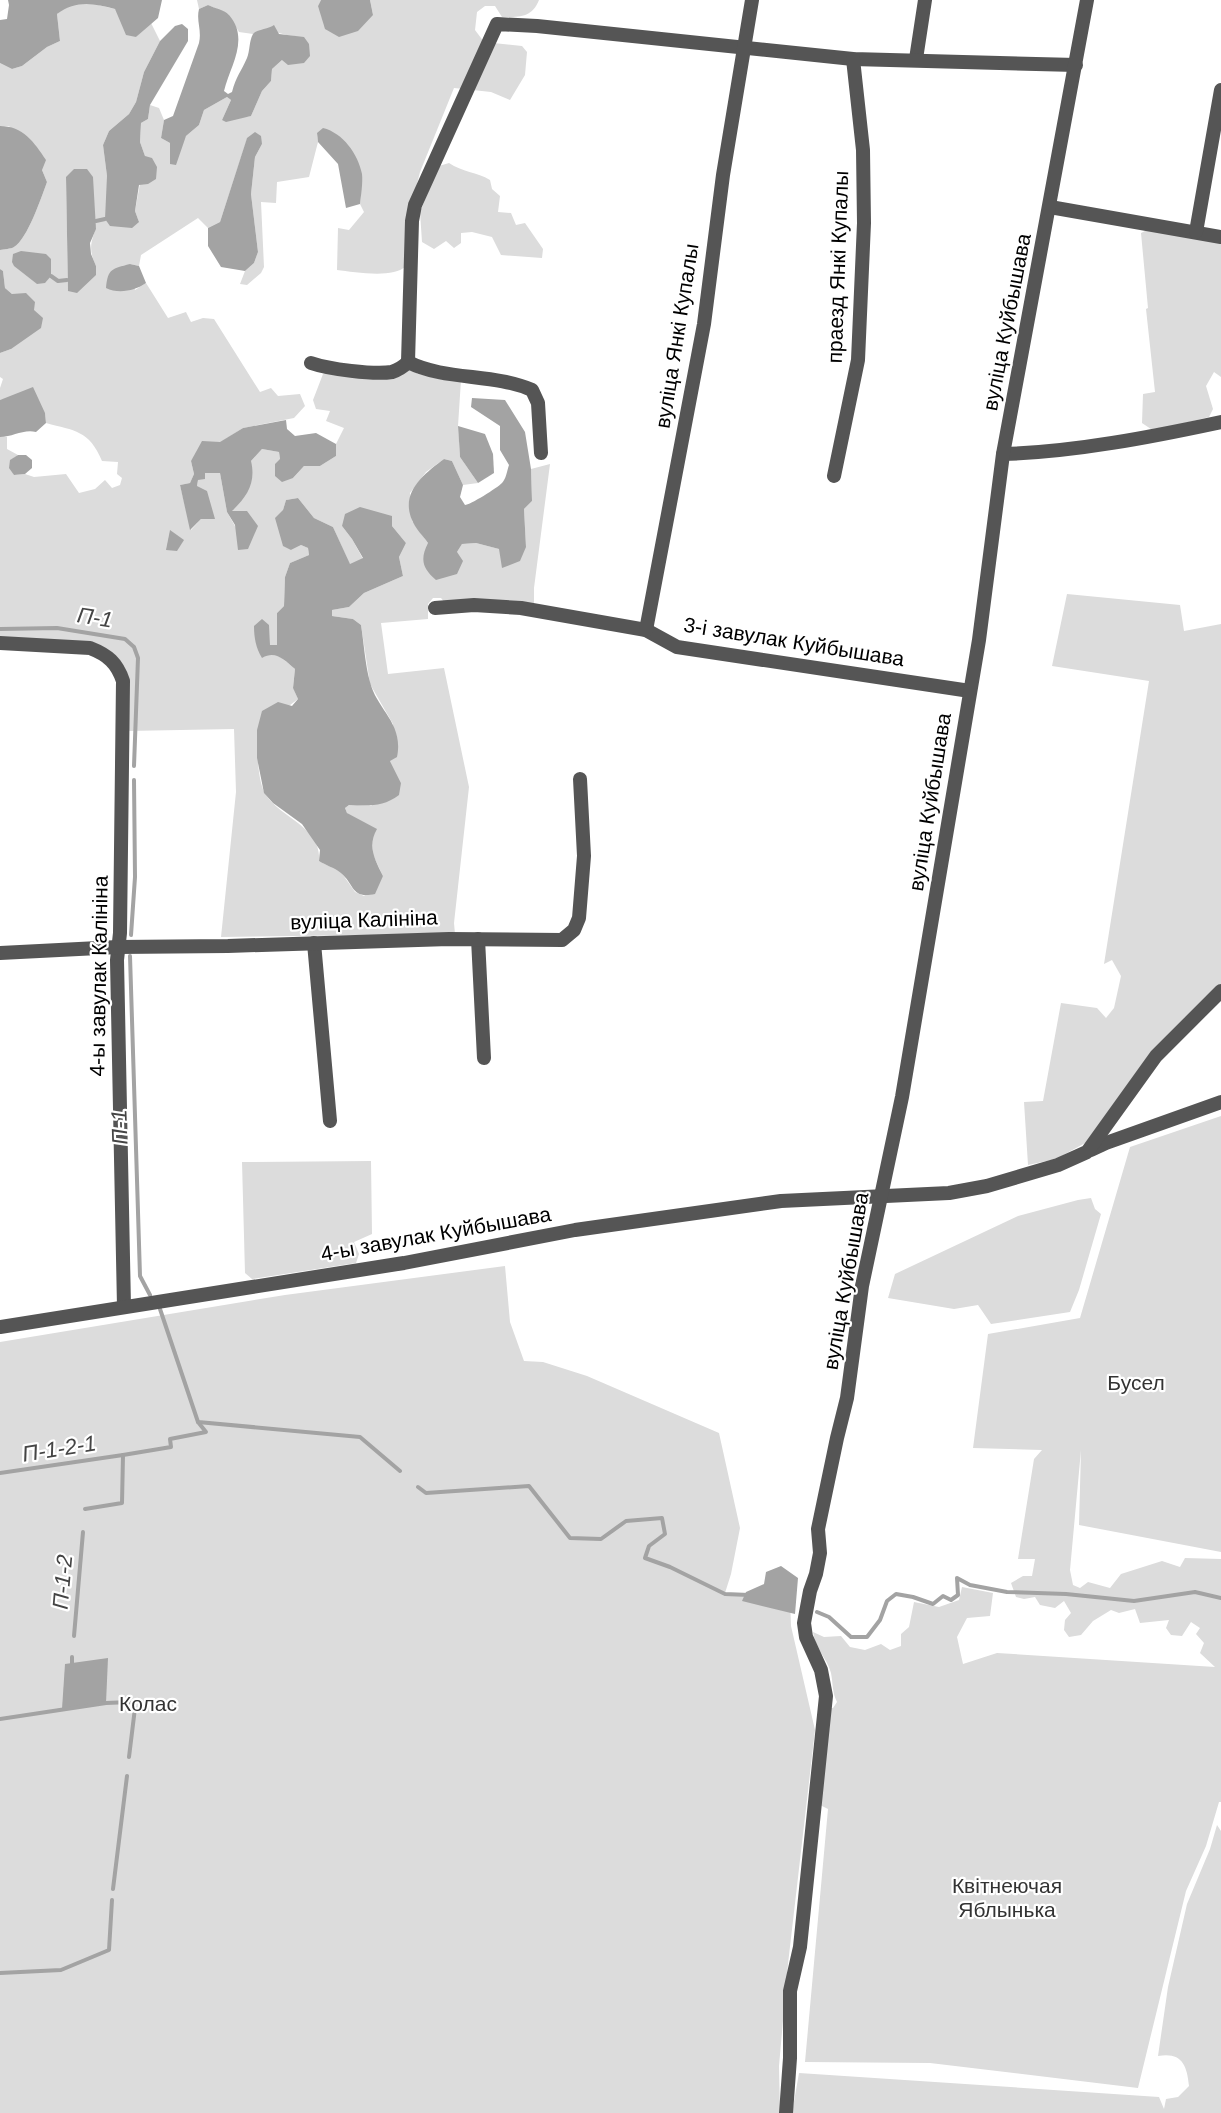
<svg xmlns="http://www.w3.org/2000/svg" width="1221" height="2113" viewBox="0 0 1221 2113" font-family="Arial,sans-serif">
<style>
.green{fill:#dcdcdc;fill-rule:evenodd}
.water{fill:#a3a3a3}
.lines{fill:none;stroke-linecap:round;stroke-linejoin:round}
.stream{stroke:#a3a3a3;stroke-width:4}
.minor{stroke:#555;stroke-width:14}
.labels{text-anchor:middle;stroke-width:4.5;stroke-linejoin:round;paint-order:stroke}
.street-label{font-size:21px;fill:#000;stroke:#fff}
.park-label{font-size:21px;fill:#333;stroke:#fff}
.water-label{font-size:22px;font-style:italic;fill:#444;stroke:#fff}
</style>
<rect width="100%" height="100%" fill="#fff"/>
<g class="green">
<path d="M197,0h124l-3,6 55,9 -3,-15h169c-7,18 -20,17 -37,17l-7,-11h-10l-8,6 -2,18 9,12 38,4 5,6 -2,23 -15,25 -19,-8 -37,-4 -34,84 -12,48 -2,46c-13,13 -51,6 -69,4l1,-42 11,2 15,-18 -4,-8 2,-29 -45,-42 1,9 -9,35 -32,5 -1,21 -15,-1 3,65 -3,6 -14,12 -7,-1 5,-13 9,-8 4,-11 -7,-58 4,-37 7,-13 -15,-5 -27,83 -12,6 -10,-10 -57,37 -2,11 -9,-2 5,26 11,-7 22,35 18,-6 5,10 12,-4 11,1 46,73 11,-4 7,8 22,-2 5,12 -11,12 -51,10 -52,33 3,13 -4,9 -10,2 11,45 10,-11h13l-17,-33 1,-6 7,-7h15l7,39 21,37 -16,-38 19,-50 11,-12 17,3 1,7 13,19 11,-12h16l16,-10v-12l8,-16 -18,-7 4,-10 -14,-2 -3,-9 10,-26 6,-3 81,-3 8,6 43,6 -3,46 2,31 18,26 -15,2 -11,-24 -8,-2 -18,13 -16,21 2,28 16,22 29,9 5,-8 14,-1 23,6 27,-2 -2,-38 8,-8 -1,-32 19,-5 -16,124v19l-89,-4 -4,-5h-8l-5,6v15l-47,4 7,51 56,-6 25,119 -15,136 1,11 -234,3 15,-145 -2,-63 -107,2 -12,-72 -115,-20v-202h7v12l11,6 -8,6 4,14 11,-1 9,3 32,-3 13,19 16,-4 10,-9 7,8 8,-3 2,-7 -5,-4 1,-12 -16,-1c-13,-31 -27,-30 -56,-38l-1,-10 -40,-14 -5,1v-12l3,-9 -3,-2v-24l11,-4 1,-55 -7,-6 -2,-17 -3,-2v-19c4,-1 11,-1 14,-3 13,-7 28,-51 33,-65l-5,-12 -33,-44h-9v-63l12,6 10,-3 25,-19 13,-6 -3,-27 6,-5 19,-8 33,8 21,28 15,-14 9,18 -16,31 -8,30 -7,12 -20,17 -6,14 4,31 32,46 -4,-11 10,-55 -5,-14 1,-19 7,-4 2,-14 9,3 5,12 -3,18 9,5v21l16,-28 13,-11 5,-15 23,-13 4,3 -9,20 29,-4 11,-25 9,-10 1,-12 10,-9 13,-24c-13,0 -30,-11 -42,-2l-14,-2 -11,-18 -20,-9 -9,4zM66,177l30,51c-6,16 -7,23 0,38l-28,25zM298,498l16,20 19,9 17,38 13,-6 -11,-20 -10,-13h50l14,17 -7,14 4,19 -39,17 -15,14 -17,3v6l21,3 8,6 9,59 23,40 -3,37 11,22 -30,23 -22,-1 -4,3 2,5 25,25 1,17 10,21 -19,20 -9,-4 -14,-20 -22,-11c3,-34 -37,-42 -53,-66 -9,-13 -9,-48 -9,-65l41,-31 -5,-12 2,-18 -18,-15h-7l-1,-29 1,20 7,1v-33l7,-7 1,-29 5,-14 19,-8 -1,-7 -7,-3 -10,5 -8,-40 3,-10z"/>
<path d="M449,163c13,9 28,9 41,17l2,9 8,7 -2,16 13,1 5,12 9,-2 18,26 -1,9 -41,-3 -9,-18 -20,-5 -11,1v10l-7,5 -8,-7 -12,8 -12,-7 -2,-30 19,-46z"/>
<path d="M1147,230l74,13v134l-7,-5 -8,14 7,23 -4,8 -40,10 -18,2 -9,-6 1,-29 12,-2 -9,-83 2,-1 -7,-75z"/>
<path d="M1067,594l113,11 4,26 37,-7v360l-42,43 -92,115 -31,17 -28,6 -4,-63 19,-1 18,-98 36,5 9,10 8,-10 7,-32 -9,-16 -8,4 45,-283 -97,-15z"/>
<path d="M1221,1116v436l-142,-27 2,-75 -11,120 3,15 7,3 8,-6 22,6 11,-14 41,-13 18,6 5,-9 36,1v243h-2l-13,44 -20,45 -48,197 -208,-25 -125,-1 23,-253 -8,-4 9,-97h4l4,-6c-5,-10 -4,-19 -6,-29 -4,-15 -16,-25 -18,-41l11,5 17,-1 9,11 15,3 16,-6 9,6 11,-4v-12l8,-7 5,-25 25,5 20,-7 3,-13 31,6 -3,23 -23,2 -10,19 6,27 34,-11 218,14 -15,-14 4,-10 -8,-9 4,-6 -9,-6 -9,14 -11,-1 -5,-7 3,-8 -29,3 -5,-14 -16,4 -8,-3 -18,11 -12,14 -12,2 -5,-7 1,-10 6,-7 -7,-12 -9,7 -15,-3 -5,-8 -11,2 -8,-2 -5,-14 12,-7h9l3,-17h-17l16,-100 8,-9 -69,-2 15,-114 92,-16 50,-171z"/>
<path d="M371,1161l1,73 -18,8 5,12 -3,9 -104,16 -7,-6 -3,-111z"/>
<path d="M1091,1198l4,11 6,5 -22,76 -9,22 -79,12 -13,-19 -24,4 -66,-11 7,-24 123,-58 60,-16z"/>
<path d="M505,1266l5,56 14,39 19,1 44,14 132,57 21,95 -9,46 -6,19 65,5 1,28 24,104 -27,234 -9,102 1,47h-780v-771l285,-47z"/>
<path d="M1217,1825l4,6v282h-429l7,-40 360,24 5,12 2,-10 12,-2 11,-11c-2,-22 -8,-34 -31,-30l10,-69 19,-83 23,-55z"/>
</g>
<g class="water">
<path d="M8,0h154l-4,18 -22,19 -10,-2 -11,-26c-22,-6 -39,-9 -58,5l3,27 -13,6 -25,19 -10,3 -12,-6v-43l7,-1 2,-14z"/>
<path d="M321,0h49l3,15 -15,16 -19,6 -14,-8 -7,-23z"/>
<path d="M208,5c6,3 17,5 21,10 21,24 1,51 -5,76l4,3 4,-2c4,-16 9,-20 15,-34 3,-7 2,-17 6,-24 2,-4 16,-5 21,-9l5,9 25,3 5,7 1,12 -6,7 -16,2 -6,-5 -10,9 -1,12 -9,10 -11,25 -25,6 -4,-2 9,-20 -4,-3 -23,13 -5,15 -13,11 -10,29 -6,-1v-21l-9,-5 3,-18 9,-4 26,-73c3,-13 -3,-22 0,-34z"/>
<path d="M182,24l6,5v12l-38,64 -2,14 -7,4 -1,19 5,14 7,2 5,9 -1,12 -8,5 -9,1 -4,26 4,11 -7,6 -22,-2 -5,-7 2,-43 -4,-31 6,-14 20,-17 7,-12 8,-30 16,-31 15,-15z"/>
<path d="M0,126c23,0 34,16 46,34l-4,10 5,12c-5,14 -20,58 -33,65 -3,2 -10,2 -14,3z"/>
<path d="M323,128c20,5 35,26 39,46 1,9 -1,21 -2,30l-14,4 -8,-44 -20,-22 -1,-9z"/>
<path d="M255,132l6,4 1,8 -7,13 -4,37 7,58 -4,11 -9,8 -24,-4 -13,-21v-18l12,-6 27,-84z"/>
<path d="M74,169h13l6,8 3,52 -6,14 1,11 5,12v9l-19,18 -9,-2 -2,-114z"/>
<path d="M21,251l25,3 5,5v17l-6,7 -8,1 -23,-18 -2,-4 1,-8z"/>
<path d="M130,264l9,2 7,17c-11,8 -28,11 -40,5 2,-20 6,-19 24,-24z"/>
<path d="M0,269l3,2 2,17 7,6 14,-1 9,9 -1,8 9,8 -2,10 -30,21 -11,4z"/>
<path d="M33,387l12,26 1,10 -10,9c-13,-3 -23,5 -36,5v-37z"/>
<path d="M472,398l33,2 20,32 6,37 1,32 -8,8 2,38 -6,14 -18,7 -3,-19 -23,-6 -14,1 -5,8 6,9 -6,13 -21,6c-14,-12 -16,-21 -8,-37 -5,-7 -13,-15 -16,-23 -12,-28 12,-46 32,-61l8,2 11,24 -3,12 5,8c5,0 32,-17 37,-22 4,-4 5,-12 7,-18l-9,-15v-24l-29,-19z"/>
<path d="M286,420l1,9 8,7 21,-3 20,11v12l-16,10h-16l-11,12 -11,4 -7,-6v-12l5,-5 -1,-7 -17,-3 -11,12c5,21 -3,35 -19,50h15l11,15 -10,23 -10,1 -3,-25 -8,-13 -7,-39h-15v6l-7,1 -1,6 10,5 8,28h-14l-11,11 -10,-45 10,-2 4,-9 -3,-13 11,-20 18,1 23,-14z"/>
<path d="M458,426l27,8 8,20 1,19 -16,10 -18,-26z"/>
<path d="M18,455h8l6,5v8l-7,6 -11,1 -5,-7 1,-8z"/>
<path d="M298,498l16,20 19,9 17,37 13,-6 -11,-19 -10,-13 3,-12 15,-7 32,9v10l14,17 -7,14 4,19 -39,17 -15,14 -17,3v6l21,3 8,6c3,19 4,39 9,57 7,28 34,41 27,75l-7,4 11,22 -2,12c-16,12 -30,11 -50,10l-4,3 2,5 30,16c-10,17 -2,31 6,47l-8,18c-24,5 -20,-9 -34,-21 -6,-5 -16,-8 -22,-12l1,-11 -18,-26 -29,-21 -9,-10 -7,-35v-28l5,-19 16,-9 14,4 6,-7 -5,-11 2,-19c-11,-9 -19,-19 -33,-11 -6,-10 -8,-20 -8,-32l8,-7 7,6 1,20h7v-32l7,-7 1,-29 5,-14 19,-8 -1,-7 -7,-3 -10,5 -8,-4 -8,-28 8,-8 3,-10z"/>
<path d="M170,530l14,10 -7,11 -11,-1z"/>
<path d="M781,1566l17,12 -3,36 -53,-13 4,-9 18,-8 2,-12z"/>
<path d="M108,1658l-2,45 -44,6 3,-45z"/>
</g>
<g class="lines">
<g class="stream">
<path d="M96,221l9,-2"/>
<path d="M51,276l7,5 9,-1"/>
<path d="M0,629l57,-1 68,11 9,8 4,11 -4,108"/>
<path d="M131,935l4,-58 -1,-97"/>
<path d="M130,956l10,320 10,19"/>
<path d="M160,1309l38,113 162,15 40,34"/>
<path d="M0,1473l123,-18"/>
<path d="M418,1487l8,6 103,-7 41,52 31,1 25,-18 36,-3 3,16 -16,12 -4,12 25,9 55,27 24,1"/>
<path d="M85,1509l37,-6 1,-48 48,-8 -1,-8 36,-7 -8,-10"/>
<path d="M817,1612l12,5 22,20h16l13,-17 7,-19 9,-7 17,3 20,7 10,-8 8,4 7,-5 -1,-17 13,7 37,7 59,2 68,7 61,-9 26,6"/>
<path d="M74,1636l9,-104"/>
<path d="M72,1666v-9"/>
<path d="M0,1719l106,-16 24,-1 5,6 -6,49"/>
<path d="M113,1889l14,-113"/>
<path d="M0,1973l61,-3 48,-20 3,-50"/>
</g>
<g class="minor">
<path d="M916,59l9,-59"/>
<path d="M1050,207l171,30"/>
<path d="M1196,232l25,-142"/>
<path d="M408,362l4,-141 3,-16 82,-181 40,2 316,33 223,6"/>
<path d="M311,363c17,6 63,12 81,9 6,-2 12,-6 16,-10 38,19 85,11 124,28l6,13 3,50"/>
<path d="M1003,454c71,-2 148,-17 218,-32"/>
<path d="M834,476l24,-116 6,-137 -1,-73 -10,-91"/>
<path d="M435,608l39,-3 47,3 125,22 31,17 293,44"/>
<path d="M646,630l58,-306 19,-149 29,-175"/>
<path d="M0,643l90,5c18,7 27,15 33,33l-3,252 -3,27 7,347"/>
<path d="M478,939l6,119"/>
<path d="M314,943l16,178"/>
<path d="M0,953l118,-6 110,-1 221,-7 113,1 12,-10 5,-12 5,-62 -4,-77"/>
<path d="M1091,1150l15,-7 115,-41"/>
<path d="M0,1327l404,-64 171,-33 206,-29 168,-8 38,-7 71,-21 29,-13 69,-96 65,-65"/>
<path d="M786,2113l4,-55v-67l10,-44 26,-251 -5,-26 -15,-33 -2,-14 6,-32 6,-17 4,-21 -2,-24 19,-91 10,-40 15,-112 40,-189 77,-457 24,-186 84,-454"/>
</g>
</g>
<g class="labels">
<g class="street-label">
<text transform="translate(838 267) rotate(-88)" y="7">праезд Янкі Купалы</text>
<text transform="translate(1007 322) rotate(-79)" y="7">вуліца Куйбышава</text>
<text transform="translate(677 336) rotate(-81)" y="7">вуліца Янкі Купалы</text>
<text transform="translate(794 642) rotate(9)" y="7">3-і завулак Куйбышава</text>
<text transform="translate(930 802) rotate(-81)" y="7">вуліца Куйбышава</text>
<text transform="translate(364 920) rotate(-2)" y="7">вуліца Калініна</text>
<text transform="translate(99 976) rotate(-89)" y="7">4-ы завулак Калініна</text>
<text transform="translate(436 1234) rotate(-10)" y="7">4-ы завулак Куйбышава</text>
<text transform="translate(846 1281) rotate(-80)" y="7">вуліца Куйбышава</text>
</g>
<g class="park-label">
<text x="1136" y="1390">Бусел</text>
<text x="148" y="1711">Колас</text>
<text x="1007" y="1893">Квітнеючая<tspan x="1007" dy="24">Яблынька</tspan></text>
</g>
<g class="water-label">
<text transform="translate(95 617) rotate(9)" y="8">П-1</text>
<text transform="translate(119 1127) rotate(-92)" y="8">П-1</text>
<text transform="translate(59 1448) rotate(-9)" y="8">П-1-2-1</text>
<text transform="translate(62 1582) rotate(-85)" y="8">П-1-2</text>
</g>
</g>
</svg>
